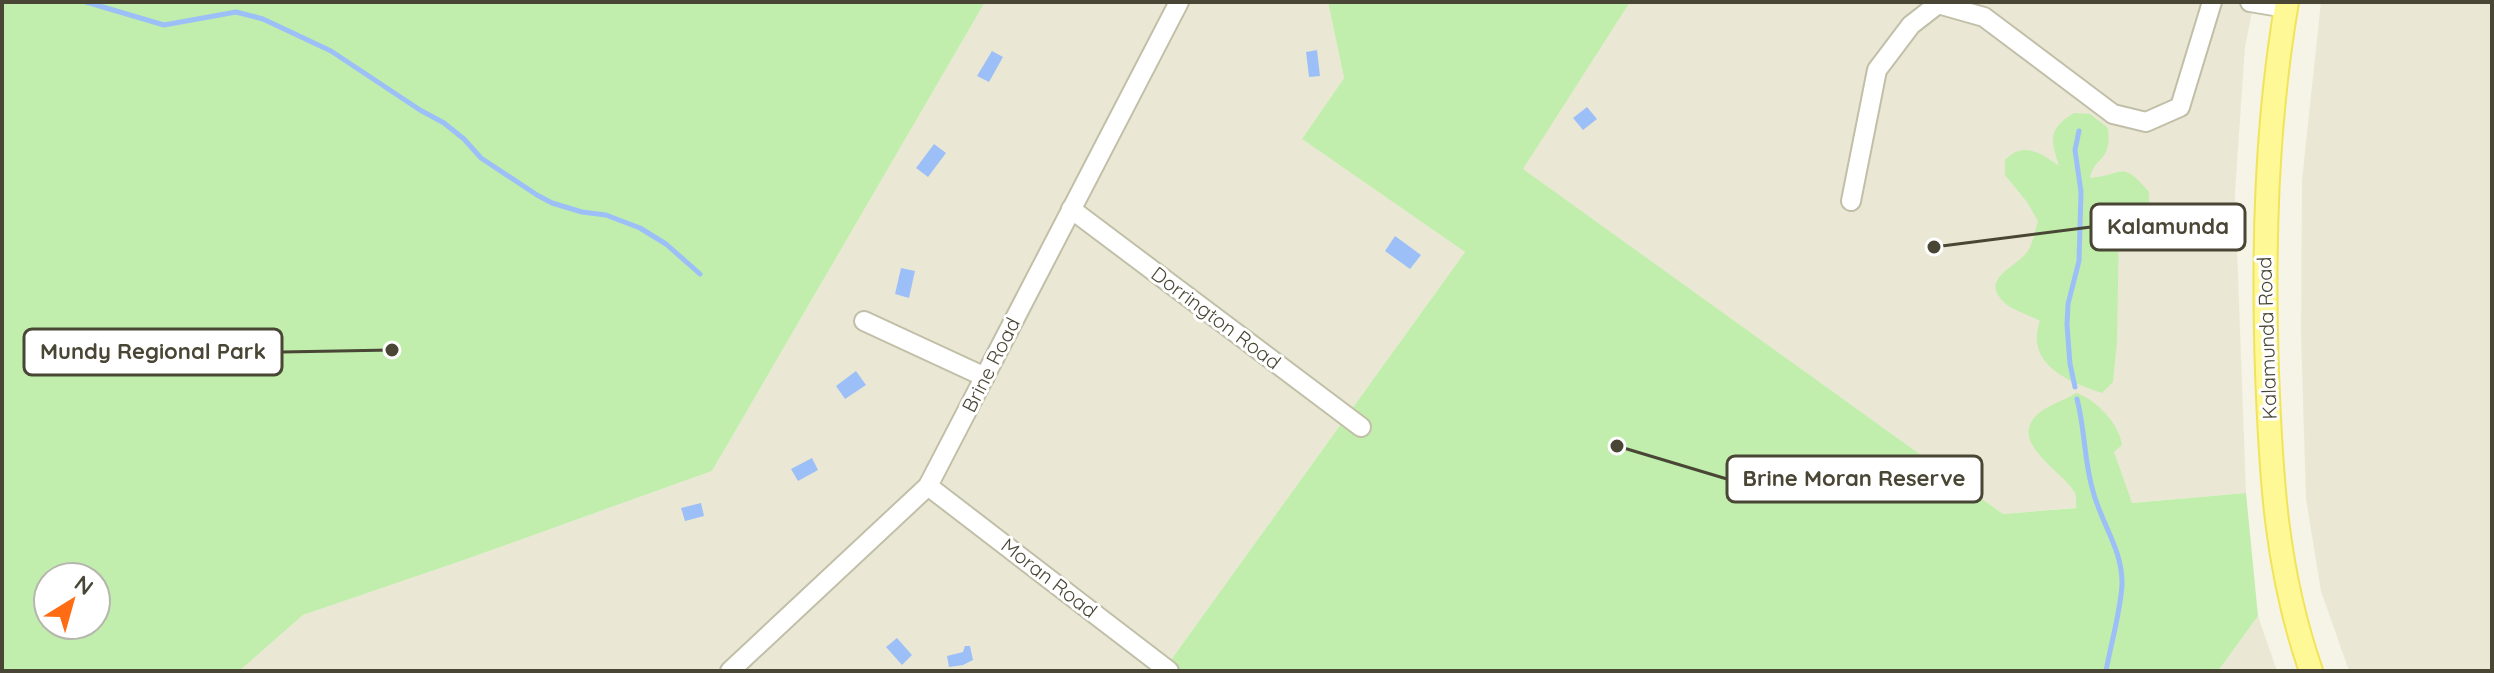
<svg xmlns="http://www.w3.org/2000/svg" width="2494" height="673" viewBox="0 0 2494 673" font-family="Quicksand,sans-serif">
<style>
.residential{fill:#eae8d5}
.green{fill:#c1eeac;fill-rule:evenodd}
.water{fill:#9dbff8}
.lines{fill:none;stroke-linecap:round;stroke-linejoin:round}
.stream{stroke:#9dbff8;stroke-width:5}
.minor-casing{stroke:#c2bfa8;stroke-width:22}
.major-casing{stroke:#f0e45a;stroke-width:26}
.minor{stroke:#fff;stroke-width:18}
.major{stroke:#fff896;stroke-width:22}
.labels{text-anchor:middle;stroke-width:6;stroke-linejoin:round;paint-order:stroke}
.street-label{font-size:20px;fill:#494635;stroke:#fff}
.leader{fill:none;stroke:#494635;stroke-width:3}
.callout-dot{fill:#494635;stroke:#fff;stroke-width:3}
.callout{fill:#fff;stroke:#494635;stroke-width:3}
.callout-label{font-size:22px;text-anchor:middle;font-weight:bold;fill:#494635}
</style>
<rect width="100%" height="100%" fill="#f5f4e7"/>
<g class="residential">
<path d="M985,2h343l16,76 -42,61 163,113 -302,419h-924l64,-56 158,-54 251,-90z"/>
<path d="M1630,2h624l-9,45 -10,145 11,301 -243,21 -481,-345z"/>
<path d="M2321,2h171v669h-143l-28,-80 -15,-92 -5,-164 1,-155z"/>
<path d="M2258,616l19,55h-59z"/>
</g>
<g class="green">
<path d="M2,2h983l-273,469 -251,90 -158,54 -64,56h-237zM96,577v48h-48v-48z"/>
<path d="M1328,2h302l-107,167 480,345 73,-6c0,-7 1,-13 -3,-18 -12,-19 -66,-49 -35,-76 11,-10 26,-13 38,-21 20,6 44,32 46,52l-8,7 18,51 114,-10 12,123 -40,55h-1055l302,-419 -163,-113 42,-61z"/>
<path d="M2074,113l16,1 18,14c4,35 -13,27 -18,50 34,-3 31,-19 59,14v13l-10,13 -20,5 -2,119 -4,40 -11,11c-32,-10 -78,-29 -62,-72 -11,-6 -25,-10 -34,-17 -29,-25 10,-36 22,-53 5,-8 7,-20 10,-30l-11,-19 -22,-27v-15c18,-19 37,-7 54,6 -8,-26 -12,-37 15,-53z"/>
</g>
<g class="water">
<path d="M1317,50l3,26 -11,1 -3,-25z"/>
<path d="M992,51l11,6 -14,25 -12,-6z"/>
<path d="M1587,107l10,12 -14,11 -10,-12z"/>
<path d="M934,144l12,9 -18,24 -12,-9z"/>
<path d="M1395,236l26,19 -11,14 -25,-18z"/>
<path d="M901,268l14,3 -6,27 -14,-4z"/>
<path d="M856,371l10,14 -21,14 -9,-13z"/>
<path d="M812,458l6,12 -20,11 -7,-12z"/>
<path d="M701,503l3,13 -19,5 -4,-13z"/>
<path d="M897,638l15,17 -10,10 -16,-18z"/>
<path d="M965,646h5l3,14 -10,5 -14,2 -2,-11 16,-4z"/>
</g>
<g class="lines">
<g class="stream">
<path d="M86,2l78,23 72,-13 27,7 68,32 89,59 24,13 20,16 17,19 56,37 15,8 30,9 24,3 34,13 26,16 34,30"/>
<path d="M2075,387l-5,-23 -3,-39 1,-21 11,-43 2,-69 -6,-42 4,-19"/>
<path d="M2077,399c8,30 7,62 16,92 8,32 30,59 29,94 -2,29 -11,58 -16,86"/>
</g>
<defs>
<g id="minor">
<path d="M2250,2l36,6"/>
<path d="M1851,201l26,-131 34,-45 27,-21 46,13 129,97 33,8 34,-15 32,-105"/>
<path d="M1071,209l290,218"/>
<path d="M864,321l121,56"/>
<path d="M928,486l241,185"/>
<path d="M730,671l198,-185 251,-484"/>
</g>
<path id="major" d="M2287,2c-21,122 -24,246 -20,370 4,106 9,198 44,299"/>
</defs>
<use href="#minor" class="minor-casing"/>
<use href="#major" class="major-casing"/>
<use href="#minor" class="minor"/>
<use href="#major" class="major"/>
</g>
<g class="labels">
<g class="street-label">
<text transform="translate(1216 318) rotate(37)" y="7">Dorrington Road</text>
<text transform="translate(2267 338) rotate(-92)" y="7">Kalamunda Road</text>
<text transform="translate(991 365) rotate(-63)" y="7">Brine Road</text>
<text transform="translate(1049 578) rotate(38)" y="7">Moran Road</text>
</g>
</g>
<path class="leader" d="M1934 247L2091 227M392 350L282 352M1617 446L1727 479"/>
<g class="callout-dot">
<circle cx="1934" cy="247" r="8"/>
<circle cx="392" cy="350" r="8"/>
<circle cx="1617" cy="446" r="8"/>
</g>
<g class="callout">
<rect x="2091" y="204" width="154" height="46" rx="8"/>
<rect x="24" y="329" width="258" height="46" rx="8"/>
<rect x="1727" y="456" width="255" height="46" rx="8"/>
</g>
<g class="callout-label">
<text x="2168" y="234">Kalamunda</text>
<text x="153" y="359">Mundy Regional Park</text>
<text x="1854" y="486">Brine Moran Reserve</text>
</g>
<rect width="2494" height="673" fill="none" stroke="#494635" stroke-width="8"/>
<g transform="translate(72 601) rotate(37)"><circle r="38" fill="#ffffff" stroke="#b6b5ae" stroke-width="2"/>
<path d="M0-6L14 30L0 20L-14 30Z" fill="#ff6c14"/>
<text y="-12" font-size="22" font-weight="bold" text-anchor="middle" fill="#494635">N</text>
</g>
</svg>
